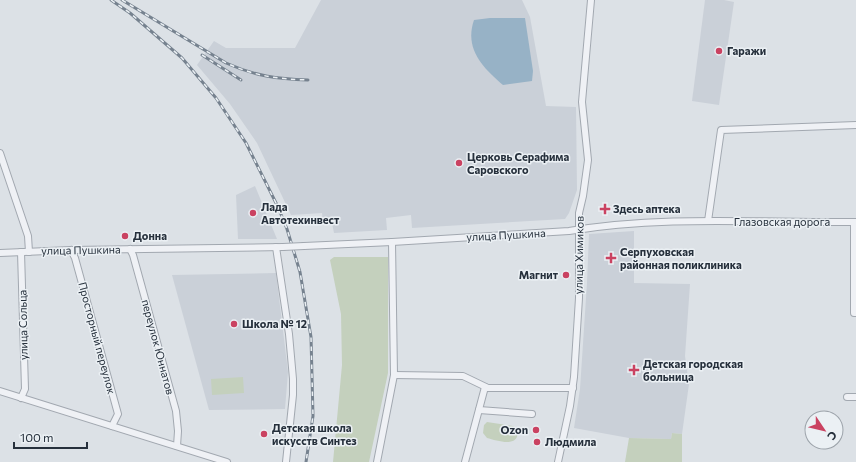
<svg xmlns="http://www.w3.org/2000/svg" width="856" height="462" viewBox="0 0 856 462" font-family="Commissioner,sans-serif">
<style>
.built{fill:#cad0d8}
.green{fill:#c4d0bd}
.water{fill:#97b2c6}
.lines{fill:none;stroke-linecap:round;stroke-linejoin:round}
.minor-casing{stroke:#a2a8b0;stroke-width:8}
.minor{stroke:#eff1f5;stroke-width:6}
.rail-casing{stroke:#76828f;stroke-width:3}
.rail{stroke:#ebf0f4;stroke-width:1.5;stroke-dasharray:4.5;stroke-linecap:butt}
.minor-bridge-casing{stroke:#a2a8b0;stroke-width:8;stroke-linecap:butt}
.minor-bridge{stroke:#eff1f5;stroke-width:6}
.poi-dot{fill:#ca4261;stroke:#ebf0f4;stroke-width:1.5}
.labels{text-anchor:middle;stroke-width:3;stroke-linejoin:round;paint-order:stroke}
.poi-label{font-size:11px;font-weight:bold;fill:#26303c;stroke:#ebf0f4;text-anchor:start}
.street-label{font-size:11px;fill:#26303c;stroke:#ebf0f4}
</style>
<rect width="100%" height="100%" fill="#dce1e6"/>
<g class="built">
<path d="M321,0h201l8,17 16,89 30,1 1,83 -8,23 -4,6 -153,9 -1,-13 -25,3 1,12 -53,3 -2,-10 -9,1 -1,-11 -31,2 -34,-72 -27,-39 -33,-39 17,-24 12,7h69z"/>
<path d="M705,0h19l10,2 -15,103 -27,-4z"/>
<path d="M255,186l22,53h-39l-2,-44z"/>
<path d="M634,231v52l56,1 -5,72 4,28 -7,50 -10,-1 -1,6 -42,-1 -55,-10 6,-39 7,-106 2,-49z"/>
<path d="M276,273l12,99 -3,37 -76,1 -37,-135z"/>
</g>
<g class="green">
<path d="M334,257h54v116l-19,89h-36l9,-97 -1,-51 -11,-54z"/>
<path d="M243,377l1,16 -32,2 -1,-16z"/>
<path d="M487,422l26,4 4,2c5,21 -19,13 -30,10l-4,-5 1,-8z"/>
<path d="M672,433l10,1v28h-57l4,-24 42,1z"/>
</g>
<path class="water" d="M490,18h35l8,53 -1,10 -29,4c-20,-17 -39,-36 -29,-65z"/>
<g class="lines">
<defs>
<g id="minor">
<path d="M0,153l28,83 1,16"/>
<path d="M708,221l13,-91 135,-5"/>
<path d="M854,222v91h2"/>
<path d="M304,246l88,-4 177,-11c94,-16 192,-8 287,-9"/>
<path d="M276,247l13,87 4,45v16l-7,67"/>
<path d="M130,249l3,6 43,156 2,20 -1,15"/>
<path d="M71,250l4,8 43,156 -6,12"/>
<path d="M0,253l71,-3 212,-3"/>
<path d="M394,375l69,1 25,12h85"/>
<path d="M0,391l227,71"/>
<path d="M847,397h9"/>
<path d="M21,398l4,-9 -4,-137"/>
<path d="M479,410l53,4"/>
<path d="M377,462l17,-87 -2,-133"/>
<path d="M465,462l20,-75"/>
<path d="M558,462l12,-56 4,-29 5,-79v-85l4,-17 5,-36 -6,-58 9,-102"/>
</g>
</defs>
<use href="#minor" class="minor-casing"/>
<use href="#minor" class="minor"/>
<defs>
<g id="rail">
<path d="M111,0l19,13 52,45 34,40 30,45 32,64 9,22 13,43 11,65 2,79 -7,46"/>
<path d="M122,0l104,63c29,13 51,16 82,17"/>
<path d="M202,55l39,25"/>
</g>
</defs>
<use href="#rail" class="rail-casing"/>
<use href="#rail" class="rail"/>
<defs>
<path id="minor-bridge" d="M283,247l21,-1"/>
</defs>
<use href="#minor-bridge" class="minor-bridge-casing"/>
<use href="#minor-bridge" class="minor-bridge"/>
</g>
<g class="poi-dot">
<circle cx="719" cy="51" r="4"/>
<circle cx="459" cy="163" r="4"/>
<path d="M603 203h4v4h4v4h-4v4h-4v-4h-4v-4h4z"/>
<circle cx="253" cy="213" r="4"/>
<circle cx="125" cy="236" r="4"/>
<path d="M609 252h4v4h4v4h-4v4h-4v-4h-4v-4h4z"/>
<circle cx="566" cy="275" r="4"/>
<circle cx="234" cy="324" r="4"/>
<path d="M632 364h4v4h4v4h-4v4h-4v-4h-4v-4h4z"/>
<circle cx="536" cy="430" r="4"/>
<circle cx="264" cy="434" r="4"/>
<circle cx="537" cy="442" r="4"/>
</g>
<g class="labels">
<g class="poi-label">
<text x="727" y="55">Гаражи</text>
<text x="467" y="161">Церковь Серафима<tspan x="467" dy="13">Саровского</tspan></text>
<text x="261" y="211">Лада<tspan x="261" dy="13">Автотехинвест</tspan></text>
<text x="613" y="213">Здесь аптека</text>
<text x="133" y="240">Донна</text>
<text x="620" y="256">Серпуховская<tspan x="620" dy="13">районная поликлиника</tspan></text>
<text x="558" y="279" text-anchor="end">Магнит</text>
<text x="242" y="328">Школа № 12</text>
<text x="643" y="368">Детская городская<tspan x="643" dy="13">больница</tspan></text>
<text x="272" y="432">Детская школа<tspan x="272" dy="13">искусств Синтез</tspan></text>
<text x="528" y="434" text-anchor="end">Ozon</text>
<text x="545" y="446">Людмила</text>
</g>
<g class="street-label">
<text x="782" y="226">Глазовская дорога</text>
<text transform="translate(506 235) rotate(-3)" y="4">улица Пушкина</text>
<text transform="translate(81 250) rotate(-1)" y="4">улица Пушкина</text>
<text transform="translate(579 255) rotate(-89)" y="4">улица Химиков</text>
<text transform="translate(23 325) rotate(-91)" y="4">улица Сольца</text>
<text transform="translate(97 338) rotate(75)" y="4">Просторный переулок</text>
<text transform="translate(158 347) rotate(75)" y="4">переулок Юннатов</text>
</g>
</g>
<g transform="translate(824 430) rotate(125)"><circle r="19" fill="#ebf0f4" stroke="#9ca3aa"/>
<path d="M0-3L7 15L0 10L-7 15Z" fill="#ca4261"/>
<text y="-6" font-size="11" font-weight="bold" text-anchor="middle" fill="#26303c">С</text>
</g>
<path d="M14 442v6h73v-6" fill="none" stroke="#26303c" stroke-width="2"/>
<text x="20" y="442" font-size="12" fill="#26303c" stroke="#ebf0f4" stroke-width="3" paint-order="stroke">100 m</text>
</svg>
